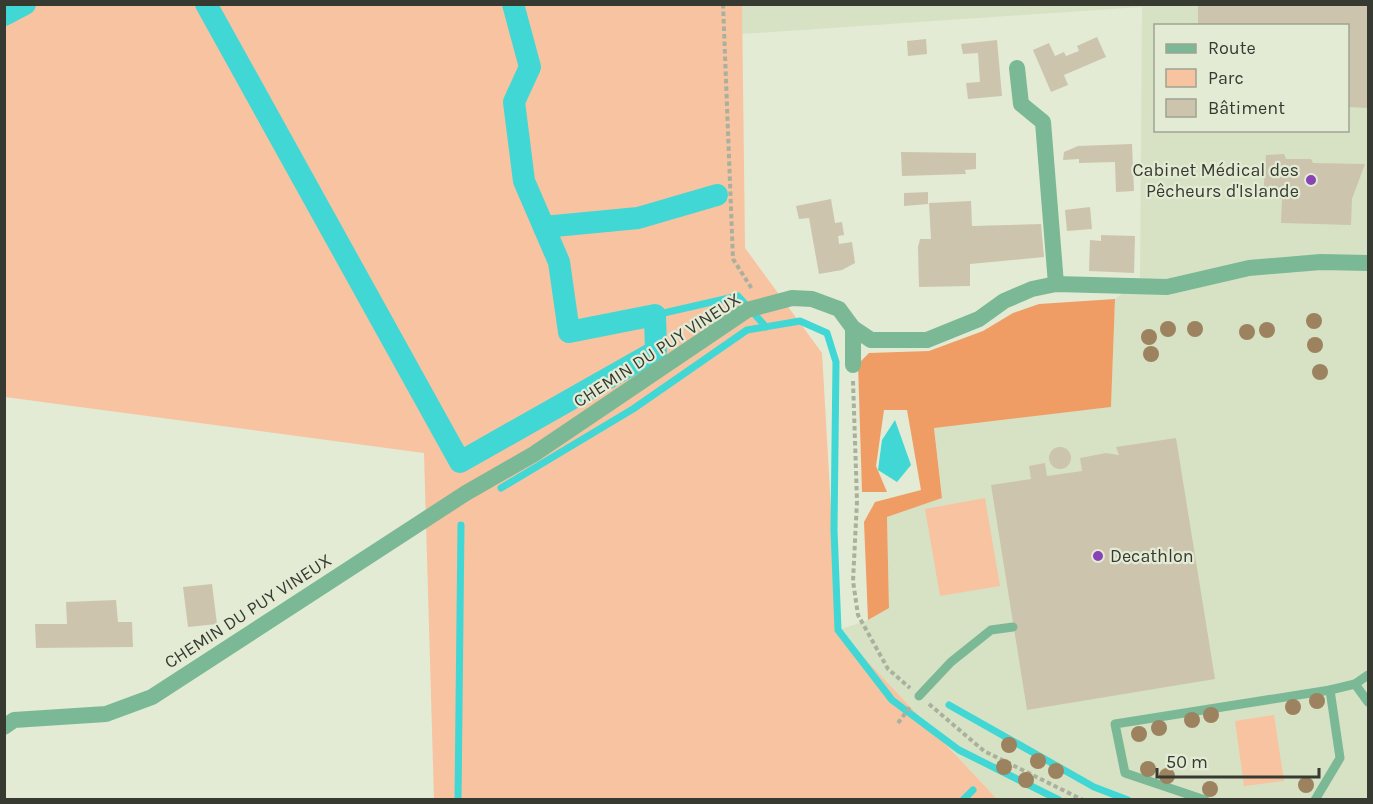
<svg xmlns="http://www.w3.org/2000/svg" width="1373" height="804" viewBox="0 0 1373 804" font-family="Karla,sans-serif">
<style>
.built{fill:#d7e2c4;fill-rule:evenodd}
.green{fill:#f7c3a1}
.forest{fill:#f09d65}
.water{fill:#40d7d5}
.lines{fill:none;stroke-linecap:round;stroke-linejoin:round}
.stream{stroke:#40d7d5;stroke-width:7}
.canal{stroke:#40d7d5;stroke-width:22}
.building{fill:#cdc4ae}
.path{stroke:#aab09e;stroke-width:4;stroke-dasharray:4.5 3;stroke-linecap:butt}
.service{stroke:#7bb996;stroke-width:9}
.minor{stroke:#7bb996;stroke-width:16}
.tree{fill:#9c825f}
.poi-dot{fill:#8843b7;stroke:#e3ebd4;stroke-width:2}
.labels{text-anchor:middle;stroke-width:4.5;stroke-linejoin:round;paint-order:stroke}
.poi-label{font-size:18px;fill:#373a31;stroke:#e3ebd4;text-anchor:end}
.street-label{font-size:18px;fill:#373a31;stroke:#e3ebd4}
</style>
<rect width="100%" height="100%" fill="#e3ebd4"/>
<path class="built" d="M742,5h626v794h-371l-159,-169 30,-10 21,-12 -2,-91 55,-20 -8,-70 177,-20 4,-108 25,-19 2,-273 -400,27zM1156,26h192v104h-192z"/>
<g class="green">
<path d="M5,5h737l3,243 77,105 16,277 159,169h-563l-10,-346 -419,-56z"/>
<path d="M985,498l15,88 -60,10 -15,-87z"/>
<path d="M1274,715l10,66 -40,5 -9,-65z"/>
</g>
<path class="forest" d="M1115,299l-4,108 -177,21 8,70 -55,19 2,91 -21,12 -4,-98 11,-20 46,-12 -14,-80h-23l-8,56 11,26h-25l-4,-128 11,-11 60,-2 54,-20 30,-18 26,-9z"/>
<path class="water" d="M895,420l16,45 -14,17 -19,-12 4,-30z"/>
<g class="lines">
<g class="stream">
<path d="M655,315l83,-19 28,31"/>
<path d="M501,488l132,-79 114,-79 53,-9 27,12 9,29 -2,168 4,100 54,70 67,50 100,50"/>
<path d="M949,705l145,82 34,13"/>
<path d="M458,800l3,-275"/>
<path d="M963,800l10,-10"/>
</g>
<g class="canal">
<path d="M206,4l254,458 196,-111 -1,-36 -86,17 -10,-70 -35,-81 -10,-79 16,-35 -17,-63"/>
<path d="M4,15l21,-11"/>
<path d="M544,227l94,-9 79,-23"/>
</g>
</g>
<g class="building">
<path d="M1198,4h170v104l-20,-1v-81h-150z"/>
<path d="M1097,37l9,20 -42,18 4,10 -17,7 -18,-42 16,-7 6,13 9,-4 2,4 13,-5 -2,-5z"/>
<path d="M926,39l1,15 -19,2 -1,-15z"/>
<path d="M997,40l5,56 -34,3 -2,-16 14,-1 -2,-29 -15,1 -2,-10z"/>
<path d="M1132,144l2,47 -18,1 -1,-30 -36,1v-4l-16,1 1,-8 14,-6z"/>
<path d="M901,152l75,1v16l-11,1 1,4 -64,2z"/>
<path d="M1284,154l2,5h25l2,4 52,1 -13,35 -1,26 -70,-2 1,-24 -19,-2 3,-42z"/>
<path d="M928,192v12l-24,2v-13z"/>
<path d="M831,199l4,24 7,-1 2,13 -6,1 1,8 13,-2 3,21 -13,7 -23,4 -10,-56 -10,1 -3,-13z"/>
<path d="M971,201l1,25 69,-2 3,33 -74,7v22l-51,1 -1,-40 2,-8h11l-2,-36z"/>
<path d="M1090,207l2,22 -25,2 -2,-21z"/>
<path d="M1101,235l34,1 -1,37 -45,-2 1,-31 11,1z"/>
<path d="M1176,438l39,241 -188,31 -36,-225 40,-6 -2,-13 16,-3 2,13 35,-5 -2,-13 26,-5 13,2 -3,-8z"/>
<circle cx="1060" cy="458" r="11"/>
<path d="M212,584l5,40 -29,3 -5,-40z"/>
<path d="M116,600l2,22h14l1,25 -97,1 -1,-24h32l-1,-22z"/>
</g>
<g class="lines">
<g class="path">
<path d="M723,4l10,255 19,30"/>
<path d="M853,381l4,120 -4,80 5,34 30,54 22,19"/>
<path d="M929,704l55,47 99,49"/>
<path d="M898,723l12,-16"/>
</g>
<g class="service">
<path d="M1355,684l13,18"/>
<path d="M919,696l32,-34 40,-32 22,-3"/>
<path d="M1205,800l-80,-27 -10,-49 215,-34 25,-6 13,-9"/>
<path d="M1315,800l25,-42 -10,-68"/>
</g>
<g class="minor">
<path d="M1017,68l4,36 22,18 13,162"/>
<path d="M853,328l18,12h56l52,-21 25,-18 28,-12 24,-5 111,3 82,-19 72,-6 47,1"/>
<path d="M4,727l10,-7 92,-6 46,-17 314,-204 68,-39 213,-144 45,-12 20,1 27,10 14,19v37"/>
</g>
</g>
<g class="tree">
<circle cx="1314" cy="321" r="8"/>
<circle cx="1168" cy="329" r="8"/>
<circle cx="1195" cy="329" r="8"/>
<circle cx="1267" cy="330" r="8"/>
<circle cx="1247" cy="332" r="8"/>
<circle cx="1149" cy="337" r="8"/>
<circle cx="1315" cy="345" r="8"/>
<circle cx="1151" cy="354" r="8"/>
<circle cx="1320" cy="372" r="8"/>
<circle cx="1317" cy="701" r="8"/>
<circle cx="1293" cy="707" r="8"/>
<circle cx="1211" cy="715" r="8"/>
<circle cx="1192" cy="720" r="8"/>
<circle cx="1159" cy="728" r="8"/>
<circle cx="1139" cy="734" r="8"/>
<circle cx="1009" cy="745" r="8"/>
<circle cx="1038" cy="761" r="8"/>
<circle cx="1004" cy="767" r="8"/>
<circle cx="1148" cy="769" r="8"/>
<circle cx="1056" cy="771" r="8"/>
<circle cx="1167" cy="776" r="8"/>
<circle cx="1026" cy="780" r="8"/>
<circle cx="1306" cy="785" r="8"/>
<circle cx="1210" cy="789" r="8"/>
</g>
<g class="poi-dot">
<circle cx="1311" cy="180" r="6"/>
<circle cx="1098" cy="556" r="6"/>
</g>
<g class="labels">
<g class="poi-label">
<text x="1299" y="176">Cabinet Médical des<tspan x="1299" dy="21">Pêcheurs d'Islande</tspan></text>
<text x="1110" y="562" text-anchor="start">Decathlon</text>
</g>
<g class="street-label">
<text transform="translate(657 350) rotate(-33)" y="6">CHEMIN DU PUY VINEUX</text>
<text transform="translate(248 611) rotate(-33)" y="6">CHEMIN DU PUY VINEUX</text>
</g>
</g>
<rect width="1373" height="804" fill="none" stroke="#373a31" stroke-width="12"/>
<rect x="1154" y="24" width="195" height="108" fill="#e3ebd4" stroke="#9ea493" stroke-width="1.5"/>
<rect x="1166" y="44" width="30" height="9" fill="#7bb996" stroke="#9ea493" stroke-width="1.5"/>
<text x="1208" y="54" font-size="18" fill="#373a31">Route</text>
<rect x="1166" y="69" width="30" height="18" fill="#f7c3a1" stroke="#9ea493" stroke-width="1.5"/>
<text x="1208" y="84" font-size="18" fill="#373a31">Parc</text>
<rect x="1166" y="99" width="30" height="18" fill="#cdc4ae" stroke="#9ea493" stroke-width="1.5"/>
<text x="1208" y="114" font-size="18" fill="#373a31">Bâtiment</text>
<path d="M1157 768v9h162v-9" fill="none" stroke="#373a31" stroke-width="3"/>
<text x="1166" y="768" font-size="18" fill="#373a31" stroke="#e3ebd4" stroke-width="4.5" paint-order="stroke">50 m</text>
</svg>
